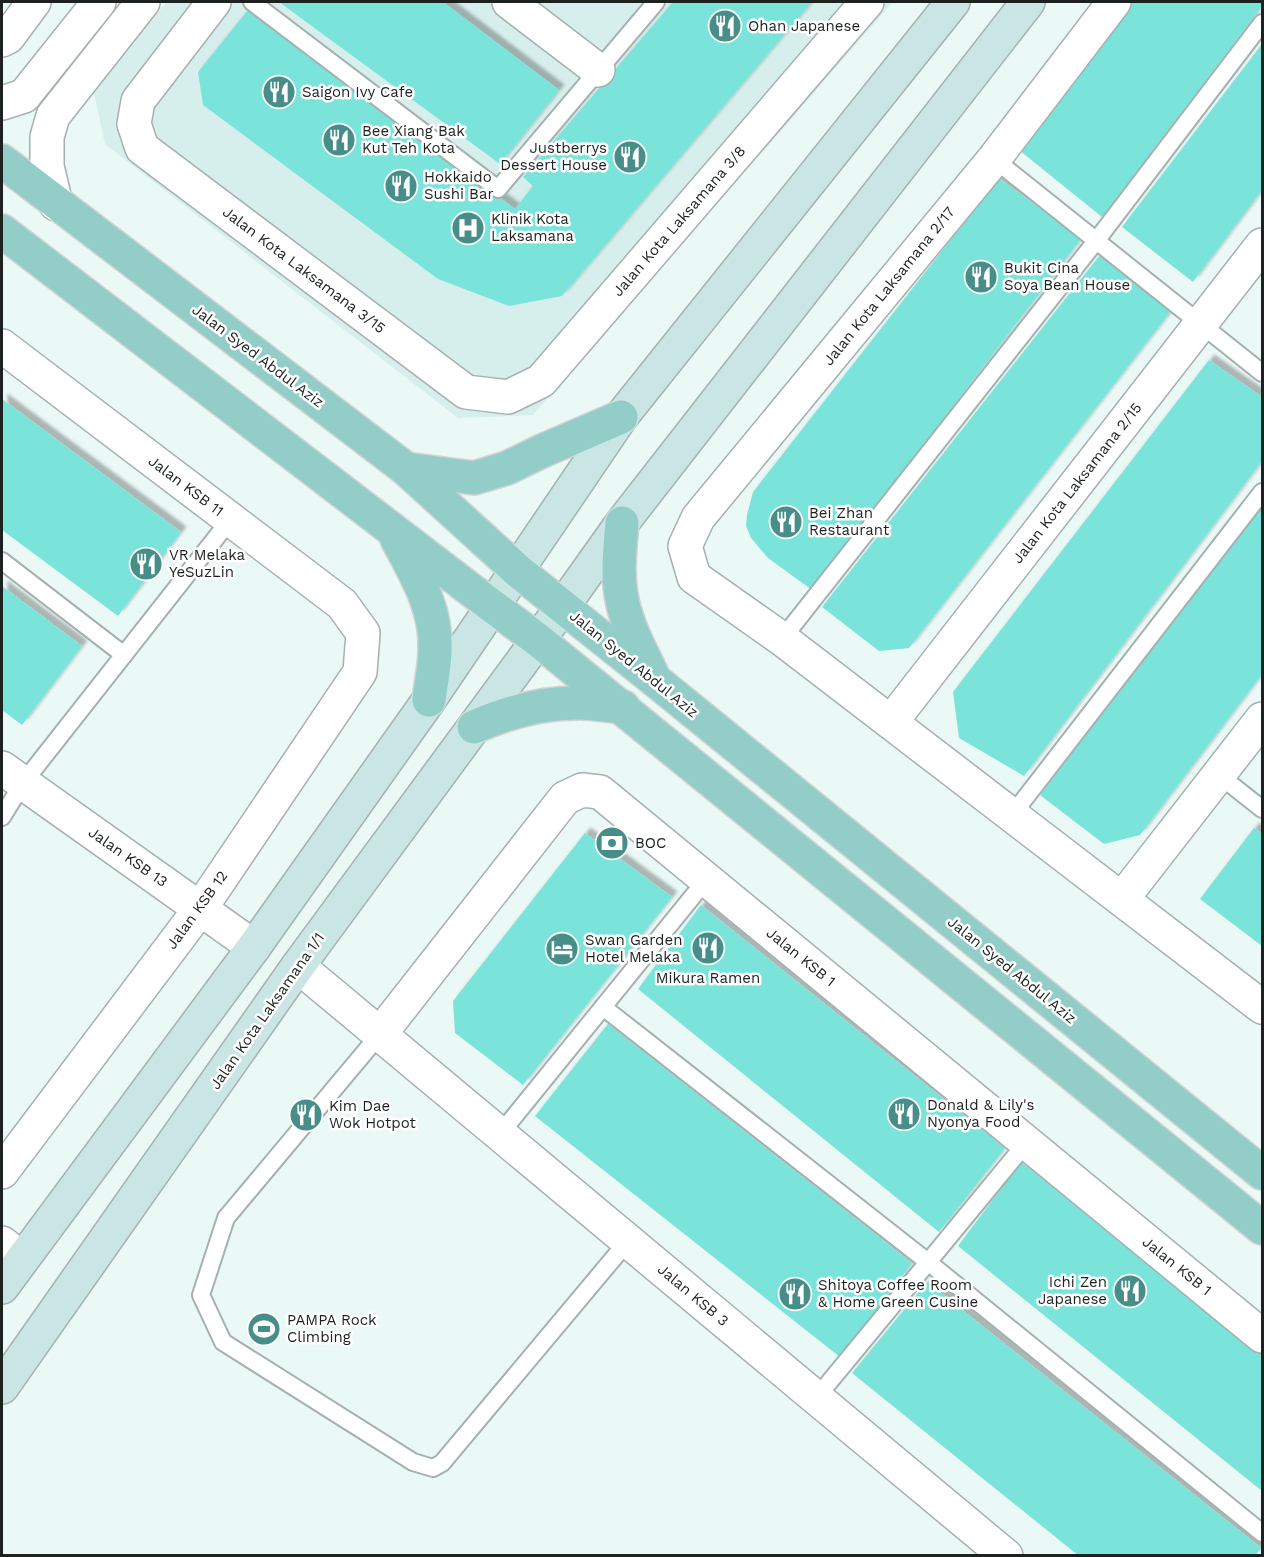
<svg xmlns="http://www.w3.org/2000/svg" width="1264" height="1557" viewBox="0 0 1264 1557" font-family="'Work Sans',sans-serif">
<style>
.built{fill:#d7efec}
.building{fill:#7ae4db;filter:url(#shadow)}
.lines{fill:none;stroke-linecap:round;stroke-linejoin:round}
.service-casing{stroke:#a4b1b0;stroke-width:20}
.minor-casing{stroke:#a4b1b0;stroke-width:36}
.tertiary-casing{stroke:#a4b1b0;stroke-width:36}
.secondary-casing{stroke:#a4b1b0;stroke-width:36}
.primary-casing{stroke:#d2d3d3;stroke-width:36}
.service{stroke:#fff;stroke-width:16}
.minor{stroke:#fff;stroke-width:33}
.tertiary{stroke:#fff;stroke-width:33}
.secondary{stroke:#c9e6e4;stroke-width:33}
.primary{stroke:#93cdc8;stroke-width:33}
.labels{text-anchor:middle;stroke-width:5;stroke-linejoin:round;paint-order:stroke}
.poi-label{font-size:15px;fill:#1d2221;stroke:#fff;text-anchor:start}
.street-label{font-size:15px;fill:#1d2221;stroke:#fff}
</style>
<defs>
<filter id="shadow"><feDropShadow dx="5.5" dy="-5.5" stdDeviation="1.5" flood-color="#0004"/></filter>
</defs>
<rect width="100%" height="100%" fill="#eaf8f6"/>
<path class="built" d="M166,2h727l-360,413 -75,3 -353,-274 -11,-51z"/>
<g class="building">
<path d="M279,2h164l116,88 -59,74z"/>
<path d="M673,2h139l-250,294 -53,10 -71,-27 -235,-174 -5,-33 50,-62 267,199 18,-23 -10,-9z"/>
<path d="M1133,2h129v4l-160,211 -83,-67z"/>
<path d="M1262,44v146l-69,92 -71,-55z"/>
<path d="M999,178l82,61 -269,351 -44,-32 -17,-20 -5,-12 1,-11 6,-23z"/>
<path d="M1100,255l71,56 -262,337 -30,3 -57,-44z"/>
<path d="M1209,360l53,37v64l-238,315 -65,-38 -6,-46z"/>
<path d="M2,399l179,133 -63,84 -116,-86z"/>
<path d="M1262,506v168l-122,161 -36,9 -64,-49z"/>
<path d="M2,586l80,60 -60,79 -20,-15z"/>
<path d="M1254,828l8,6v112l-62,-47z"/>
<path d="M585,833l87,64 -149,188 -68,-52 -2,-32z"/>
<path d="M701,905l304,243 -66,84 -301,-243z"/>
<path d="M608,1024l304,239 -72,94 -305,-241z"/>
<path d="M1021,1162l241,195v134l-304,-245z"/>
<path d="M927,1282l334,266 -6,8h-176l-227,-183z"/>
</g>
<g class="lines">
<defs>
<g id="service">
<path d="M252,2l246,187 158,-187"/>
<path d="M994,159l268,214"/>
<path d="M2,561l122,94"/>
<path d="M782,639l314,-398 166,-218"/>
<path d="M1219,775l43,34"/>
<path d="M1012,815l250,-323"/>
<path d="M2,817l21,-34 207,-263"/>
<path d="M603,1007l325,255 334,271"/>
<path d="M380,1034l-154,184 -25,77 22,47 190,120 20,6 9,-5 186,-222"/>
<path d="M500,1134l206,-254"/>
<path d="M817,1397l210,-255"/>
</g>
<g id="minor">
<path d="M214,2l-76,99 -4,23 8,24 324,244 42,5 33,-16 326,-379"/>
<path d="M509,2l89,68"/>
<path d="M1114,2l-120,157 -296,359 -13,28 9,31 88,62 480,368"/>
<path d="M2,40l6,-3 26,-35"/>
<path d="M2,346l340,258 21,29 -3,39 -160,237 -198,263"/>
<path d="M891,722l371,-477"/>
<path d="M2,768l252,179"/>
<path d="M1122,899l140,-180"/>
<path d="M298,966l708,590"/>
<path d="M380,1034l185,-236 17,-8 18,2 662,544"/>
<path d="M2,1243l20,16"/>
</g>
<g id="tertiary">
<path d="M2,103l22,-7 75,-94"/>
<path d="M56,204l-9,-38v-29l6,-21 90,-114"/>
</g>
<g id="secondary">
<path d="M2,1287l252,-340 175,-247 192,-283 332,-415"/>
<path d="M2,1387l296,-421 265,-360 59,-83 406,-521"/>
</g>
<g id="primary">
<path d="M2,161l404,308 112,102 138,110 606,492"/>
<path d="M2,231l490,375 46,34 724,588"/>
<path d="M406,469l68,9 33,-10 35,-17 79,-34"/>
<path d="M622,523c-2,24 -5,48 -1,71 4,28 19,55 31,80"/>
<path d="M397,539c18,34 40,70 38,110 0,17 -4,34 -6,51"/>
<path d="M474,727c32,-14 66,-24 101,-24 16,-1 32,3 48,4"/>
</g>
</defs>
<use href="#service" class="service-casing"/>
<use href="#minor" class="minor-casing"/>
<use href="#tertiary" class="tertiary-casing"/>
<use href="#secondary" class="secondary-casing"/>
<use href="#primary" class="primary-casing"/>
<use href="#service" class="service"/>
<use href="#minor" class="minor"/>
<use href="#tertiary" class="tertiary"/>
<use href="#secondary" class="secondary"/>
<use href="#primary" class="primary"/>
</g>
<defs>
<symbol id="restaurant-disc" viewBox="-11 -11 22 22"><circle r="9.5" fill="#478e88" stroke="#fff"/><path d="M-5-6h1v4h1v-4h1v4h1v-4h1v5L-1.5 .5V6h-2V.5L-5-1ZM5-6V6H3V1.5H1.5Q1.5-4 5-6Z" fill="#fff"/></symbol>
<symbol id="hospital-disc" viewBox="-11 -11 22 22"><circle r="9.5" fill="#478e88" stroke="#fff"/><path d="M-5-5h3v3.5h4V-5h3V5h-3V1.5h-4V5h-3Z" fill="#fff"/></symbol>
<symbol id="bank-disc" viewBox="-11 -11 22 22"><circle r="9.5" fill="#478e88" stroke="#fff"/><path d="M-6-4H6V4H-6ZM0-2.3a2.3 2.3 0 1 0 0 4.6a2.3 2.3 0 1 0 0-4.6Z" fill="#fff"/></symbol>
<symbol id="hotel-disc" viewBox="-11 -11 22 22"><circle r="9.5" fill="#478e88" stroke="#fff"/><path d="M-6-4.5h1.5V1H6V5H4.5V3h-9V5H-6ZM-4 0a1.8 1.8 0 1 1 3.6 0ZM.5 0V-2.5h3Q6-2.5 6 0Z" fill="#fff"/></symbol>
<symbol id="stadium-disc" viewBox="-11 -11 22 22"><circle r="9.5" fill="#478e88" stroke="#fff"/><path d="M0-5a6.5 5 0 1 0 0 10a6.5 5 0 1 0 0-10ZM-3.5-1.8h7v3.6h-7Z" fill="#fff"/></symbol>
</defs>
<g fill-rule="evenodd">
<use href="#restaurant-disc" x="706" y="7" width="38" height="38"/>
<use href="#restaurant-disc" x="260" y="73" width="38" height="38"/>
<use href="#restaurant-disc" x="320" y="121" width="38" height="38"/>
<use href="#restaurant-disc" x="611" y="138" width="38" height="38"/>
<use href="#restaurant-disc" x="382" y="167" width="38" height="38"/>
<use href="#hospital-disc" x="449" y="209" width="38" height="38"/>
<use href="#restaurant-disc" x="962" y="258" width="38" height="38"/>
<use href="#restaurant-disc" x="767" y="503" width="38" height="38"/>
<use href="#restaurant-disc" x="127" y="545" width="38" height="38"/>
<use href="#bank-disc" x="593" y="824" width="38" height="38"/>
<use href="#restaurant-disc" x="689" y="929" width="38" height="38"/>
<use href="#hotel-disc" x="543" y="930" width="38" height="38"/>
<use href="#restaurant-disc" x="885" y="1095" width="38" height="38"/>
<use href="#restaurant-disc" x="287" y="1096" width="38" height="38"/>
<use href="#restaurant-disc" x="1111" y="1272" width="38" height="38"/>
<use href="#restaurant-disc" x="776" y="1275" width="38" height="38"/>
<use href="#stadium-disc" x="245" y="1310" width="38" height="38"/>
</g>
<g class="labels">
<g class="poi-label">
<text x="748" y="31">Ohan Japanese</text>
<text x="302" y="97">Saigon Ivy Cafe</text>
<text x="362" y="136">Bee Xiang Bak<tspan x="362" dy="17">Kut Teh Kota</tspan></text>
<text x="607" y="153" text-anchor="end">Justberrys<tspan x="607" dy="17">Dessert House</tspan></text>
<text x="424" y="182">Hokkaido<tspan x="424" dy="17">Sushi Bar</tspan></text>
<text x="491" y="224">Klinik Kota<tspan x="491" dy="17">Laksamana</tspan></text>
<text x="1004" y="273">Bukit Cina<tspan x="1004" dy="17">Soya Bean House</tspan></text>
<text x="809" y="518">Bei Zhan<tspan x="809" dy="17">Restaurant</tspan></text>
<text x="169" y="560">VR Melaka<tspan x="169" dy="17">YeSuzLin</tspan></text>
<text x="635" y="848">BOC</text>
<text x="585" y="945">Swan Garden<tspan x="585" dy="17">Hotel Melaka</tspan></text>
<text x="708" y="983" text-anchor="middle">Mikura Ramen</text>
<text x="927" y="1110">Donald &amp; Lily's<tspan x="927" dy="17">Nyonya Food</tspan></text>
<text x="329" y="1111">Kim Dae<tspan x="329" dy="17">Wok Hotpot</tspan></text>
<text x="1107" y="1287" text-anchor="end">Ichi Zen<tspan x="1107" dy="17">Japanese</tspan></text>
<text x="818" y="1290">Shitoya Coffee Room<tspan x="818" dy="17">&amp; Home Green Cusine</tspan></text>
<text x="287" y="1325">PAMPA Rock<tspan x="287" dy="17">Climbing</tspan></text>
</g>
<g class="street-label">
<text transform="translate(679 221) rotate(-49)" y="5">Jalan Kota Laksamana 3/8</text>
<text transform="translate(304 270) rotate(37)" y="5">Jalan Kota Laksamana 3/15</text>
<text transform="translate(889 286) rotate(-51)" y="5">Jalan Kota Laksamana 2/17</text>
<text transform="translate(258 356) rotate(37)" y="5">Jalan Syed Abdul Aziz</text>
<text transform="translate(1077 483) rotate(-52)" y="5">Jalan Kota Laksamana 2/15</text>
<text transform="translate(186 486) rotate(37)" y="5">Jalan KSB 11</text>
<text transform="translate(634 664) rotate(39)" y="5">Jalan Syed Abdul Aziz</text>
<text transform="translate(128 857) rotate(35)" y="5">Jalan KSB 13</text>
<text transform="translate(197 910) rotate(-54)" y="5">Jalan KSB 12</text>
<text transform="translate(801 957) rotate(39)" y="5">Jalan KSB 1</text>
<text transform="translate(1012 970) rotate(39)" y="5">Jalan Syed Abdul Aziz</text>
<text transform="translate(267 1011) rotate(-55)" y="5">Jalan Kota Laksamana 1/1</text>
<text transform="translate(1177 1266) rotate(39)" y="5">Jalan KSB 1</text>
<text transform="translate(693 1295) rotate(40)" y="5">Jalan KSB 3</text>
</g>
</g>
<rect width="1264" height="1557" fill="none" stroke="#1d2221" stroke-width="6"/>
</svg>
